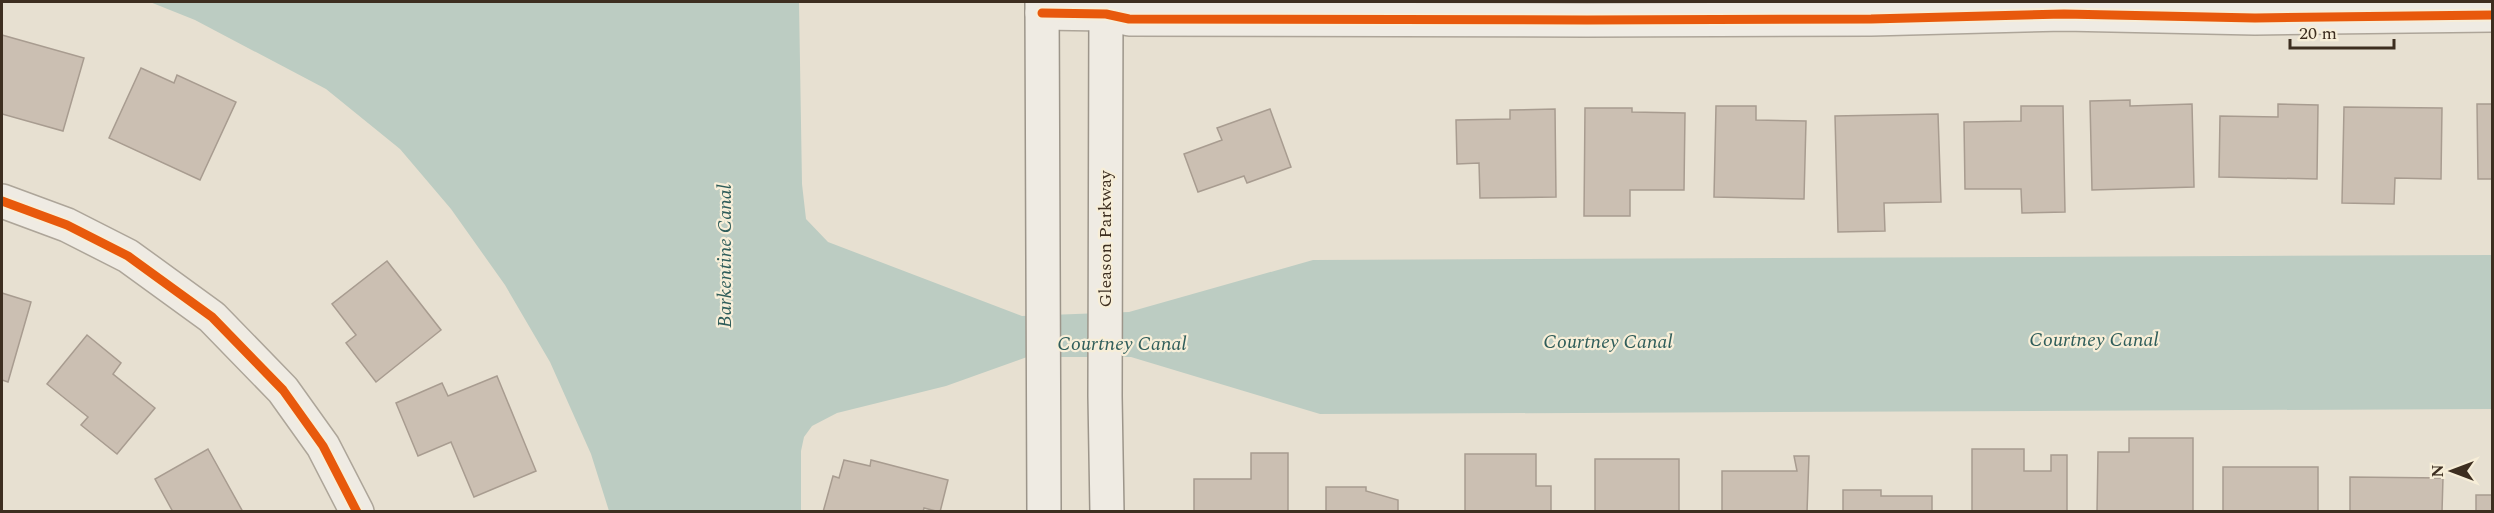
<svg xmlns="http://www.w3.org/2000/svg" width="2494" height="513" viewBox="0 0 2494 513" font-family="Spectral,serif">
<style>
.water{fill:#bcccc2}
.building{fill:#cbbfb2;stroke:#a89c90;stroke-width:1.5}
.lines{fill:none;stroke-linecap:round;stroke-linejoin:round}
.minor-casing{stroke:#ada599;stroke-width:36}
.secondary-casing{stroke:#9c958a;stroke-width:36}
.minor{stroke:#efebe3;stroke-width:33}
.secondary{stroke:#efebe3;stroke-width:33}
.cycleway-casing{stroke:#f7eed8;stroke-width:13}
.cycleway{stroke:#e8590c;stroke-width:9}
.labels{text-anchor:middle;stroke-width:4.5;stroke-linejoin:round;paint-order:stroke}
.street-label{font-size:18px;fill:#3d2e20;stroke:#f7eed8}
.water-label{font-size:20px;font-style:italic;fill:#2f5d5a;stroke:#f7eed8}
</style>
<rect width="100%" height="100%" fill="#e7e0d1"/>
<path class="water" d="M150,2h649l3,182 4,35 22,23 194,74 107,-4 184,-52 1179,-5v154l-1172,5 -189,-57h-104l-81,29 -109,27 -25,13 -8,11 -3,14v60h-192l-18,-57 -41,-92 -45,-77 -54,-76 -51,-60 -74,-60 -131,-69z"/>
<g class="building">
<path d="M2,35l82,23 -21,73 -61,-17z"/>
<path d="M141,68l33,15 3,-8 59,27 -36,78 -91,-42z"/>
<path d="M2130,100v6l62,-2 2,83 -102,3 -2,-89z"/>
<path d="M2278,104l40,1 -1,74 -98,-2 1,-61 58,1z"/>
<path d="M2477,104h15v75h-14z"/>
<path d="M1716,106h40v14l50,1 -2,78 -90,-2z"/>
<path d="M2021,106h42l2,106 -43,1 -1,-24h-56l-1,-67 57,-1z"/>
<path d="M2344,107l98,1 -1,71 -46,-1 -1,26 -52,-1z"/>
<path d="M1585,108h47v4l53,1 -1,77h-54v26h-46z"/>
<path d="M1270,109l21,58 -44,16 -3,-7 -46,16 -14,-38 38,-14 -5,-12z"/>
<path d="M1555,109l1,88 -76,1 -1,-35 -22,1 -1,-44 54,-1v-9z"/>
<path d="M1938,114l3,88 -57,1 1,28 -47,1 -3,-116z"/>
<path d="M387,261l54,69 -65,52 -30,-39 10,-8 -24,-31z"/>
<path d="M2,293l29,9 -23,80 -6,-2z"/>
<path d="M87,335l34,28 -8,11 42,34 -38,46 -36,-29 7,-8 -41,-33z"/>
<path d="M497,376l39,95 -62,26 -23,-55 -33,14 -22,-53 46,-20 6,13z"/>
<path d="M2129,438h64v74h-96l1,-60h31z"/>
<path d="M208,449l35,63h-70l-18,-33z"/>
<path d="M1972,449h52v22h27v-16h16v57h-95z"/>
<path d="M1251,453h37v59h-94v-33h57z"/>
<path d="M1465,454h71v32h15v26h-86z"/>
<path d="M1794,456h15l-2,56h-85v-41h75z"/>
<rect x="1595" y="459" width="84" height="53"/>
<path d="M844,460l26,6 1,-6 77,20 -8,32 -16,-4 -1,4h-100l10,-36 6,2z"/>
<rect x="2223" y="467" width="95" height="45"/>
<path d="M2350,477l93,1 -1,34h-92z"/>
<path d="M1326,487h40v4l32,9v12h-72z"/>
<path d="M1843,490h38v6h51v16h-89z"/>
<rect x="2476" y="495" width="16" height="17"/>
</g>
<g class="lines">
<defs>
<g id="minor">
<path d="M1042,13l64,1 23,5 458,1 284,-1 193,-5 191,4 237,-3"/>
<path d="M2,201l65,24 61,31 84,61 71,73 40,56 34,66"/>
</g>
<g id="secondary">
<path d="M1042,2l2,510"/>
<path d="M1106,2l-1,394 2,116"/>
</g>
</defs>
<use href="#minor" class="minor-casing"/>
<use href="#secondary" class="secondary-casing"/>
<use href="#minor" class="minor"/>
<use href="#secondary" class="secondary"/>
<defs>
<g id="cycleway">
<path d="M1042,13l64,1 23,5 458,1 284,-1 193,-5 191,4 237,-3"/>
<path d="M2,201l65,24 61,31 84,61 71,73 40,56 34,66"/>
</g>
</defs>
<use href="#cycleway" class="cycleway-casing"/>
<use href="#cycleway" class="cycleway"/>
</g>
<g class="labels">
<g class="street-label">
<text transform="translate(1105 239) rotate(-90)" y="6">Gleason Parkway</text>
</g>
<g class="water-label">
<text transform="translate(724 256) rotate(-90)" y="7">Barkentine Canal</text>
<text x="2094" y="346">Courtney Canal</text>
<text x="1608" y="348">Courtney Canal</text>
<text x="1122" y="350">Courtney Canal</text>
</g>
</g>
<rect width="2494" height="513" fill="none" stroke="#3d2e20" stroke-width="6"/>
<g transform="translate(2452 471) rotate(270)" stroke="#f7eed8" stroke-width="4.5" paint-order="stroke">
<path d="M0-4.5L10 22L0 15L-10 22Z" fill="#3d2e20"/>
<text y="-9" font-size="16" font-weight="bold" text-anchor="middle" fill="#3d2e20">N</text>
</g>
<path d="M2290 39v9h104v-9" fill="none" stroke="#3d2e20" stroke-width="3"/>
<text x="2299" y="39" font-size="18" fill="#3d2e20" stroke="#f7eed8" stroke-width="4.5" paint-order="stroke">20 m</text>
</svg>
